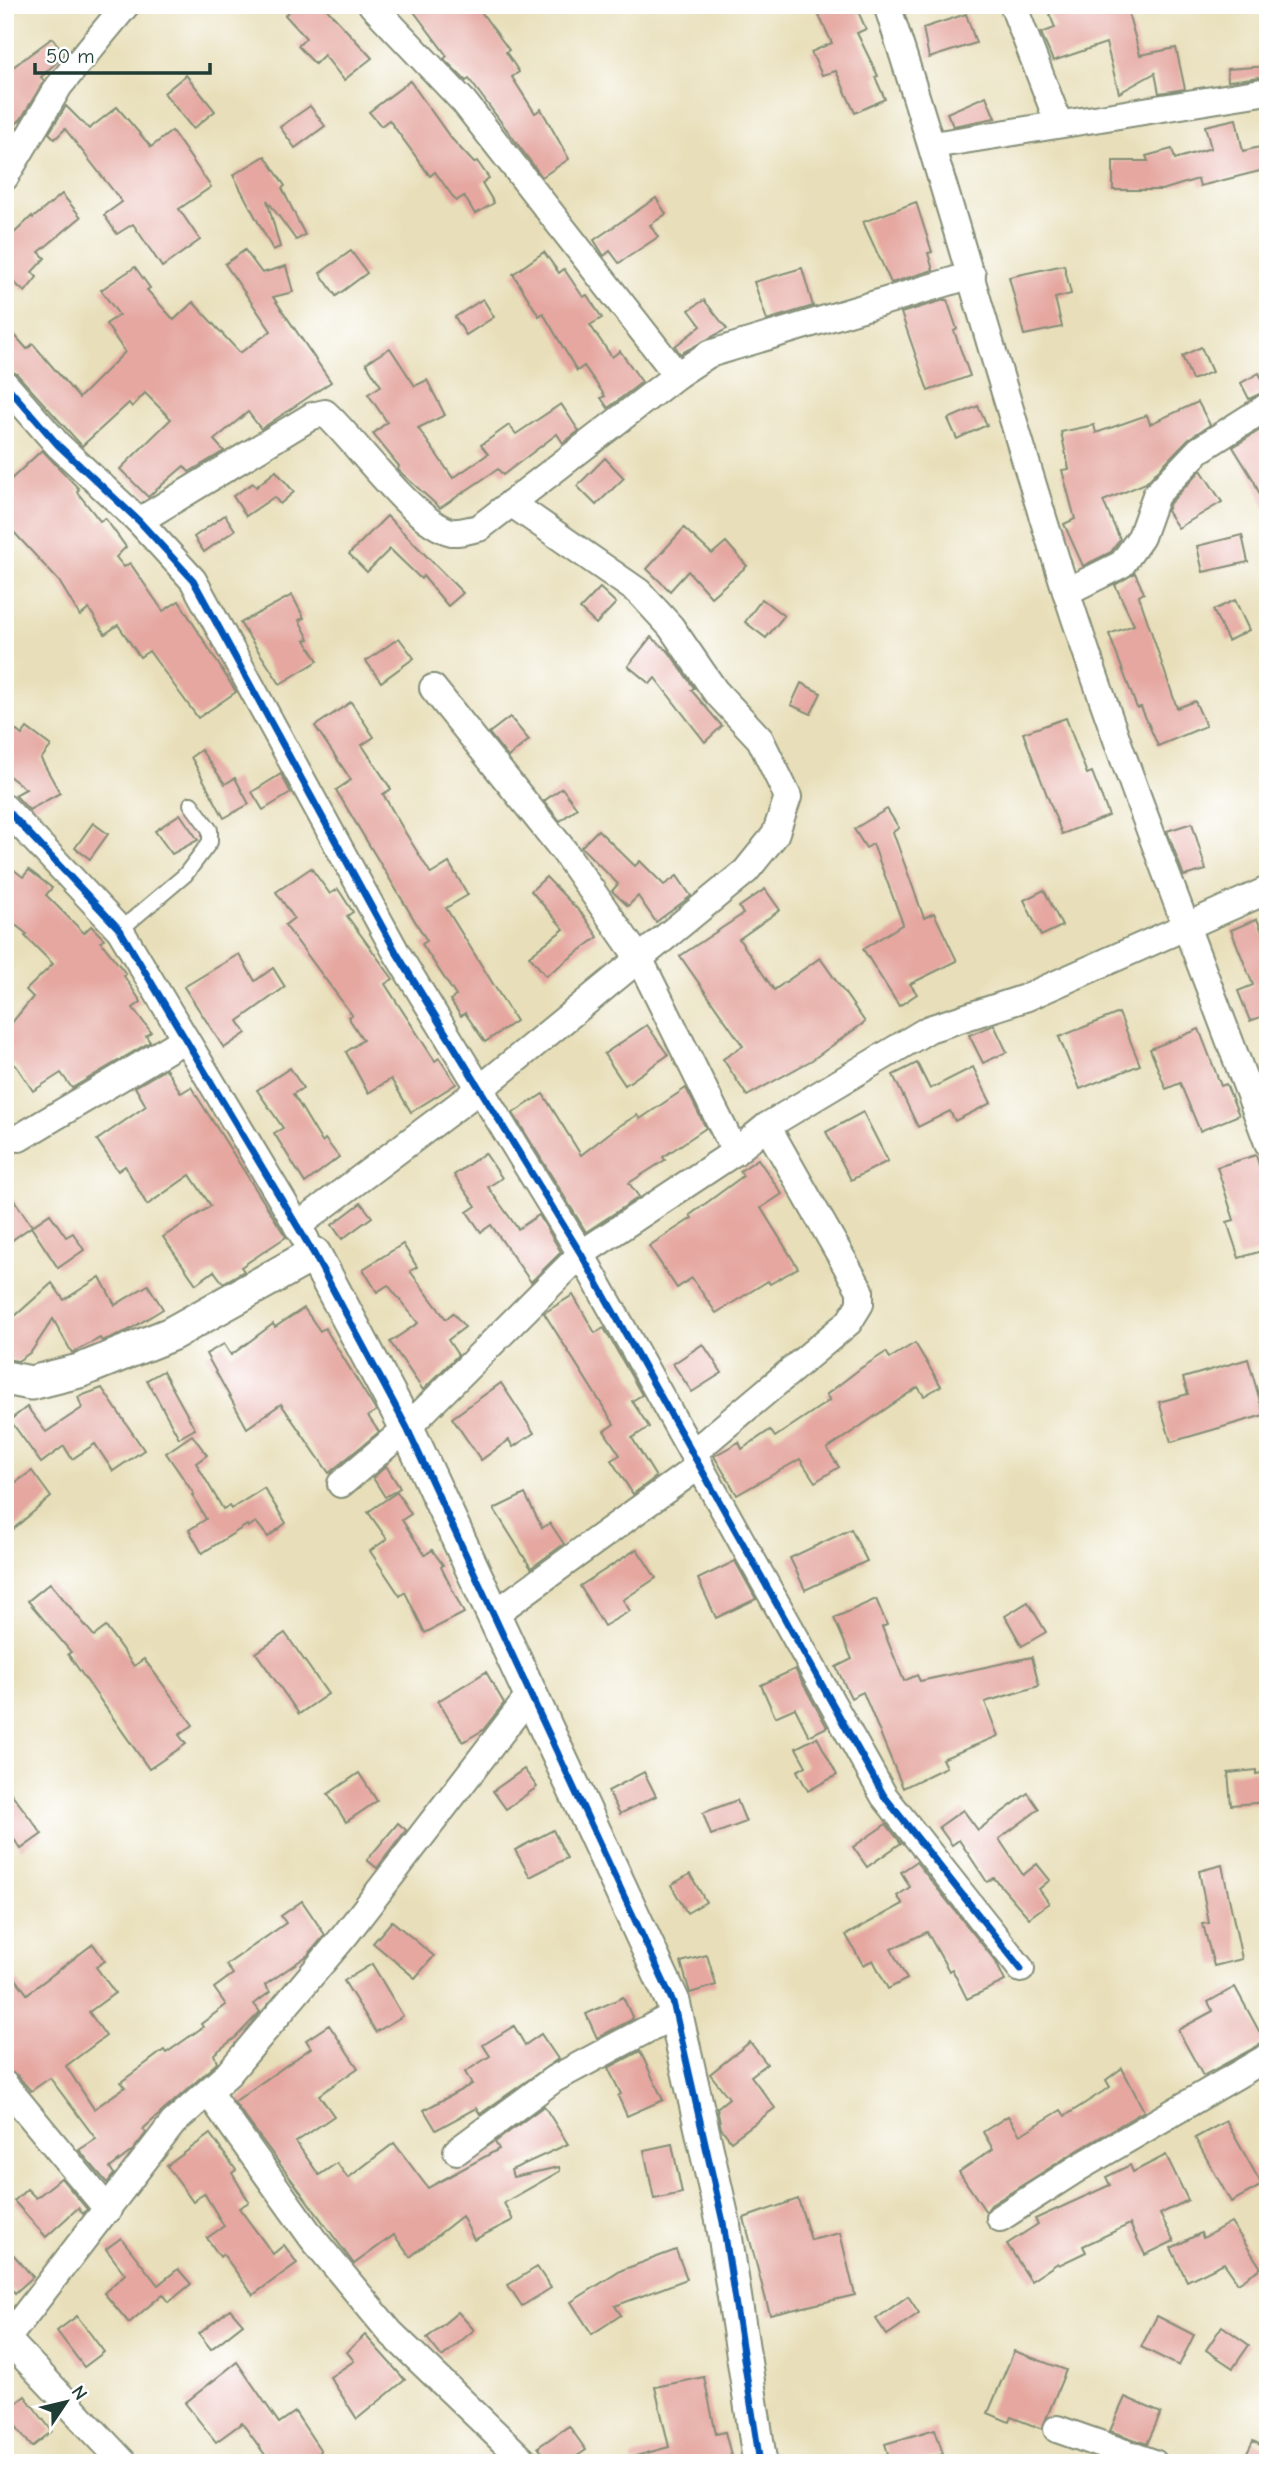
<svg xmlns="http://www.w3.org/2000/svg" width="1273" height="2468" viewBox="0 0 1273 2468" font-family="'Comic Neue',sans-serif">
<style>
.building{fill:#e5a7a0}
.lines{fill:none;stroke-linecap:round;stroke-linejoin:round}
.service-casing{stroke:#848e77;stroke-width:18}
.minor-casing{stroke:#848e77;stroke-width:30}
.tertiary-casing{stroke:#848e77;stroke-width:37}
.service{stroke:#fff;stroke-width:14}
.minor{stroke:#fff;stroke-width:26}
.tertiary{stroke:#fff;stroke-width:33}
.cycleway-casing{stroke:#fff;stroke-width:11}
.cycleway{stroke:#0057b8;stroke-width:7}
</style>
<rect width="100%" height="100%" fill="#fff"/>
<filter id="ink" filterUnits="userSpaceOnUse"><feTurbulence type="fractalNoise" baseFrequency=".0143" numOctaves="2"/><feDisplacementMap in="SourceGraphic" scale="14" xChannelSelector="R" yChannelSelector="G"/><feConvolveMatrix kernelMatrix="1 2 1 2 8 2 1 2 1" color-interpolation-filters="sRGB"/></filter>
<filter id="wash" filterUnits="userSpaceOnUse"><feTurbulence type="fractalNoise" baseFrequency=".00686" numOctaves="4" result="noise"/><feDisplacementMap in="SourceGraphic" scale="28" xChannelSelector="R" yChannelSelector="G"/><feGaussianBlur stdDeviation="1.57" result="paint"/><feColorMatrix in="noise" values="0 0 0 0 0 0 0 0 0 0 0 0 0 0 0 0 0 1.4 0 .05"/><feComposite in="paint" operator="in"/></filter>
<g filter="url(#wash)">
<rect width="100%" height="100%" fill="#e8dfba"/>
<g id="blocks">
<g class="building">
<path d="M296,5h27l49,53 -28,22 -20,-25 -9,9 -17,-18 8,-8 -21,-23z"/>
<path d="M409,5h67l33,45 -3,2 13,20 -7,5 23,36 6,-4 28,50 -27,18 -73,-98 -3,2 -22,-22 3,-3z"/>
<path d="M814,5h41l11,24 -9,4 21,43 -3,1 10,22 -30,14 -19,-42 -14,4 -11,-23 21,-9z"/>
<path d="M1046,5h80l14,50 36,-7 9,41 -26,4 -4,-20 -36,20 -13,-50 -53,18 -12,-28 14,-5z"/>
<path d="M966,14l10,29 -47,15 -6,-30z"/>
<path d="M52,38l13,16 -24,23 3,4 -23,38 -16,15v-61z"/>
<path d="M1268,66v10l-40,5 -1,-12z"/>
<path d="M186,75l29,36 -22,18 -29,-36z"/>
<path d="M410,81l40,56 24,26 3,-2 12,17 -7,5 12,20 -19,11 -11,-18 -8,5 -21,-29 -5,4 -41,-56 -8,6 -12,-14z"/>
<path d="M986,96l9,22 -42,8 -6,-13z"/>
<path d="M66,106l23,23 28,-22 34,40 21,-16 39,56 -32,22 21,31 -38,27 -29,-43 -16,10 -13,-19 18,-13 -57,-73 -10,10 -6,-6z"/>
<path d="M310,106l15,20 -30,22 -15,-21z"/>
<path d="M1236,119l7,32 25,-6v24l-68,17 -2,-7 -36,11h-49v-29h35l-2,-5 26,-7 3,10 36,-11 -6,-22z"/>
<path d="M265,156l20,30 -3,2 23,47 -9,5 -29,-40 13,47 -7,3 -40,-75z"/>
<path d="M62,194l19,23 -42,35 6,6 -13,14 5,5 -12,15 -20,-17v-33l27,-26 1,2z"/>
<path d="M656,198l10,16 -16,11 8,12 -39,26 -9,-12 -6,5 -10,-16z"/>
<path d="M916,202l16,50 -4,1 5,17 -42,13 -28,-61z"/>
<path d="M245,250l17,23 24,-7 7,26 -20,5 58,85 -70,47 -13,-17 -34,28 10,11 -35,21 -5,-6 -36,31 -28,-28 51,-50 -26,-26 -13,14 -3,-4 -47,43 -65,-72 -12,-6v-44l22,25 6,-5 46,54 46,-46 -19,-28 13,-9 -18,-25 34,-23 15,21 -3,2 27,30 19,-18 47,51 31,-22 -46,-67z"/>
<path d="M351,251l16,22 -31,23 -16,-23z"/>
<path d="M544,252l15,21 5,-4 19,28 4,-2 15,23 -12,7 22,32 8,-6 22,31 -34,26 -7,-10 4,-2 -21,-30 -7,5 -34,-58 -4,3 -26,-42z"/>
<path d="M1064,265l7,29 -16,4 7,29 -38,8 -15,-58z"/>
<path d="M802,268l11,38 -46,14 -13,-38z"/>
<path d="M483,299l11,18 -28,18 -11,-18z"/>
<path d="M704,300l23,29 -47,25 -5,-8 26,-20 -12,-16z"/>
<path d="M944,300h3l10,29 -3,2 16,45 -42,15 -27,-78z"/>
<path d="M1201,347l11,25 -20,8 -10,-24z"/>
<path d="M390,348l25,38 12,-6 18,35 -27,13 35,50 35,-24 -7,-9 28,-20 7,9 45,-30 18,27 -16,12 -6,-9 -54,41 -5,-6 -58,39 -42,-38 1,-4 -26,-32 14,-12 -19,-28 13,-8 -15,-23z"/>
<path d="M1259,373l9,17 -19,9 -8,-16z"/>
<path d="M1198,402l12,23 -22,14 -42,44 -43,18 17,38 -9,13 -28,14 -19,-42 11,-5 -13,-49 7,-1 -8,-37 33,-7 2,8 51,-18 3,9z"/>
<path d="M978,406l9,19 -30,14 -9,-20z"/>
<path d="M1268,425v87h-1l-13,-31 -21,-34z"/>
<path d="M42,450l37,39 -2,3 23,29 5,-3 21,29 -10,10 8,10 6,-4 33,48 16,-10 57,91 -38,26 -49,-67 -9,6 -22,-32 -13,9 -16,-25 -9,7 -21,-35 -49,-53 3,-3 -8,-8v-32z"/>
<path d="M605,458l19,20 -28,27 -19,-19z"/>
<path d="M1201,470l21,32 -44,26 -11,-17 3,-8z"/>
<path d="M276,471l18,21 -14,12 -6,-7 -28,19 -13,-20 20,-13 3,4z"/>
<path d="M225,515l10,15 -31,22 -10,-15z"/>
<path d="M387,516l76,77 -15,13 -25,-30 -2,3 -31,-30 -23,23 -18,-18z"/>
<path d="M684,528l28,26 14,-12 21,24 -36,31 -23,-26 -18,20 -23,-22z"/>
<path d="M1242,535l6,27 -45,10 -6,-26z"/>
<path d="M1135,573l9,20 -5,3 38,112 18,-7 11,25 -48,20 -17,-39 -4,1 -28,-74 25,-9 -19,-40z"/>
<path d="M600,588l16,15 -20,21 -16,-15z"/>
<path d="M292,595l12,23 -5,2 10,19 -4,1 13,21 -38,23 -40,-61z"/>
<path d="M762,599l22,17 -18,22 -21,-16z"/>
<path d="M1235,600l14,30 -21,11 -15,-31z"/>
<path d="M651,637l18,15 25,36 -3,2 31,36 -17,16 -50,-64 -5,6 -22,-18z"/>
<path d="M399,638l15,20 -33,24 -15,-21z"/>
<path d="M801,683l20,10 -10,21 -20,-9z"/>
<path d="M351,702l23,35 -12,8 29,44 -8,5 22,38 26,42 18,-11 19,32 -22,13 70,113 -31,21 -20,-29 -4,3 -11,-16 6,-4 -34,-52 5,-3 -91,-151 15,-10 -36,-54z"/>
<path d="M510,717l19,23 -21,17 -19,-24z"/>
<path d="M1066,718l21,56 5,-2 17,44 -47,18 -39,-101z"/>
<path d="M5,722l17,13 5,-7 24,18 -10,13 19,34 -31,17 -14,-15 11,-6 -21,-16z"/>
<path d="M201,750l24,34 10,-6 14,26 -25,14 -33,-61z"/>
<path d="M281,774l10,19 -28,17 -11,-18z"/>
<path d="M562,788l15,20 -17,13 -16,-20z"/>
<path d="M887,809l12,19 -6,4 31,86 10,-5 23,48 -47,23 7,10 -18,12 -36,-57 40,-25 -30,-80 -7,4 -12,-19z"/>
<path d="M180,814l18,26 -26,14 -17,-23z"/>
<path d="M93,823l15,11 -18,25 -15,-11z"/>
<path d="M1192,823l14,47 -22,6 -17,-45z"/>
<path d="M598,830l37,36 5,-5 24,24 13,-9 14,20 -35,26 -18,-26 -10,10 -16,-15 6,-7 -37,-37z"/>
<path d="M5,863l18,14 6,-7 23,18 -6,7 38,38 7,-7 13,13 -3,3 25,32 -2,2 17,26 -8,6 18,24 -5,4 4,6 -78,46 -11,-15 -28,18 -16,-24 -12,-10v-26l28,-34 -7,-7 27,-26 -28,-28 2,-2 -22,-17z"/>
<path d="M311,868l19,26 8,-5 15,23 -6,4 46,63 -8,5 50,77 4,-3 17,26 -45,28 -20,-33 -23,14 -22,-41 17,-12 -15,-23 4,-2 -67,-90 9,-7 -18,-26z"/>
<path d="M546,877l37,38 15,22 -52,39 -17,-20 35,-27 -33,-38z"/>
<path d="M765,889l15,21 -41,29 35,51 46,-32 45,64 -53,38 -65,36 -24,-37 20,-13 -63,-90 63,-42 -4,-7z"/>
<path d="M1044,890l18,36 -21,10 -17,-36z"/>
<path d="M1257,919l11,27v73l-2,-4 -16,6 -12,-30 15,-6 -22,-55z"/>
<path d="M239,954l16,27 18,-13 12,19 -47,34 8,12 -22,15 -40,-61z"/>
<path d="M1119,1013l21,52 -60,24 -21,-52z"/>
<path d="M647,1025l21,30 -43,30 -21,-31z"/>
<path d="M994,1025l13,27 -24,11 -14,-28z"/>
<path d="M1199,1029l22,57 5,-2 13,31 -39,16 -20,-48 -14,6 -16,-40z"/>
<path d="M917,1063l13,26 43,-22 18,36 -36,18 -5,-10 -32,16 -25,-52z"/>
<path d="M290,1068l13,20 -10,6 29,48 3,-3 14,18 -34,26 -31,-50 9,-5 -26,-38z"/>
<path d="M166,1069l15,24 10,-6 95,150 -45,30 3,4 -21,12 -9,-12 -18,13 -33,-47 48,-31 -21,-31 -43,30 -22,-39 -7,5 -21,-31 49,-34 -11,-19z"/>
<path d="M686,1088l20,40 -43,29 2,3 -36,23 10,14 -53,35 -73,-119 30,-19 38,61 35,-27 21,-13 3,4z"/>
<path d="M863,1112l25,49 -37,19 -25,-48z"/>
<path d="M485,1153l17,25 -14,9 30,42 21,-14 22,37 -30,30 -40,-57 -10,7 -14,-20 9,-6 -22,-31z"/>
<path d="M1256,1155l12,40v54l-29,9 -12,-36 7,-2 -17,-53z"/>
<path d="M758,1159l24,35 -21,14 37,60 -28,16 -2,-3 -52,32 -24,-35 -15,10 -28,-42 43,-28 -2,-3 53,-39 -3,-5z"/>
<path d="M5,1187l27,39 18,-12 16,23 7,-4 11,17 -26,18 -27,-41 -26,18z"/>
<path d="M361,1203l11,14 -30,22 -10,-14z"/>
<path d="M403,1244l14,23 -7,4 36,48 7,-6 12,14 -17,13 10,15 -35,35 -33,-48 28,-19 -30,-38 -11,7 -14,-23z"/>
<path d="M100,1277l15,28 33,-20 15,24 -36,22 -25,10 -2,-3 -28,15 -19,-34 -22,33 -13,9 -13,-2v-34l47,-42 12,17z"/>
<path d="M573,1295l22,38 9,-5 38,67 -10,6 17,26 -17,11 24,39 -23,17 -22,-34 9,-5 -16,-24 10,-7 -70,-111z"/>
<path d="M304,1308l16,23 5,-3 51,83 -8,5 11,16 -50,41 -48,-69 -34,24 -41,-74 18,-10 7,11 42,-31 2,3z"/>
<path d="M915,1343l26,43 -17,10 -6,-9 -91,62 12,18 -24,15 -15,-23 -63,36 -23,-39 25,-14 3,7 28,-19 5,7 55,-37 -4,-5 35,-27 25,-16 4,6z"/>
<path d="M703,1344l19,29 -30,19 -19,-28z"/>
<path d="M1248,1359l16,56 -93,27 -12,-40 29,-8 -5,-16z"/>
<path d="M163,1371l32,58 -16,9 -32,-58z"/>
<path d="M501,1383l33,50 -21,14 -4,-7 -28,20 -29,-42z"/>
<path d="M102,1388l42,62 -31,21 -18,-27 -23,15 -8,-13 -23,17 -31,-43 17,-13 19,25 36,-24 -4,-11z"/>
<path d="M192,1435l15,20 -11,8 27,46 6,-3 2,3 33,-21 22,35 -18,14 -12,-15 -8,5 -1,-2 -45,28 -13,-23 17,-11 -14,-24 2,-1 -28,-41z"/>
<path d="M386,1466l14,22 -15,9 -12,-19z"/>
<path d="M32,1471l19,26 -46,39v-46z"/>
<path d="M397,1492l14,22 -9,6 23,35 7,-5 11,15 -2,2 23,46 -39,20 -20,-41 -5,4 -30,-45 17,-12 -19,-27z"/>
<path d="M525,1494l17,34 8,-5 14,21 -33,24 -37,-59z"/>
<path d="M851,1529l16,32 -62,29 -15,-32z"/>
<path d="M637,1549l19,29 -33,22 7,11 -26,15 -24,-40z"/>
<path d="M735,1561l21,38 -40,19 -18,-39z"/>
<path d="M50,1583l44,53 12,-9 28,39 10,-7 49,66 -14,10 7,9 -37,25 -81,-115 3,-2 -43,-51z"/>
<path d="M876,1599l11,26 -5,2 22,54 13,-6 3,6 112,-24 7,29 -54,16 13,34 -56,23 4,8 -43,21 -40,-96 -12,6 -15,-31 16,-8 -18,-41z"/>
<path d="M1028,1602l18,30 -24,14 -17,-30z"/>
<path d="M285,1633l43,61 -29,20 -43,-61z"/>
<path d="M795,1669l32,58 -18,9 -14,-28 -20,9 -14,-32z"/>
<path d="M486,1672l18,31 -21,27 -20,12 -25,-41z"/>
<path d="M817,1737l20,38 -29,16 -11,-20 9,-5 -10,-18z"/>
<path d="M524,1769l13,18 -31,22 -13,-18z"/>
<path d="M1256,1770v4l12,-2v30l-37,3 -3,-32z"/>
<path d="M644,1772l12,24 -36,18 -12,-23z"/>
<path d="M359,1773l18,28 -31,21 -18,-28z"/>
<path d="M5,1785l37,49 -21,15 -16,-22z"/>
<path d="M1028,1793l11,16 -40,30 24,36 14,-11 13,16 -11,9 10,14 -20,15 -35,-40 -7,4 -28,-42 -7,5 -13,-18 24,-17 15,20z"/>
<path d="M737,1800l9,22 -35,13 -8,-22z"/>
<path d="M398,1823l8,7 -29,38 -10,-8z"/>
<path d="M886,1824l15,19 -34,24 -14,-20z"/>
<path d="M553,1830l14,28 -37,19 -15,-27z"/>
<path d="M916,1862l80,100 9,19 -38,18 -15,-30 -3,2 -22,-39 -36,17 16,30 -19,10 -15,-29 -10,5 -17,-30 57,-31 -6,-8 13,-9 -9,-15z"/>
<path d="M1222,1865l20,94 -28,7 -11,-42 6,-1 -10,-52z"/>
<path d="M690,1874l16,28 -19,11 -16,-28z"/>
<path d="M302,1901l23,34 -17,20 -43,30 5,7 -16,12 6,8 -24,25 -22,17 3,9 -74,66 3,4 -13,17 -23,18 4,6 -7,9 -28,-33 17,-11 -46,-61 -19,13 -14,-16 -12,-5v-106l22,30 66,-50 12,17 -9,6 19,26 -26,19 17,24 -40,30 28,43 31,-22 -4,-5 43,-32 2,3 37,-26 -2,-3 25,-19 -12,-17 19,-14 -7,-9 60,-42 -5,-7z"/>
<path d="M392,1921l42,35 -19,22 -42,-35z"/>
<path d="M707,1955l9,30 -26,8 -9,-31z"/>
<path d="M372,1964l31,52 -27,16 -32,-51z"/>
<path d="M1235,1987l30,55 -62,34 -25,-46 35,-19 -5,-9z"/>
<path d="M623,1997l10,22 -36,19 -11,-24z"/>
<path d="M329,2025l29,43 -39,27 15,21 -38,26 23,33 18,-12 11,15 46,-35 34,45 71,-39 -4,-7 49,-36 24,38 -57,26 2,7 46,-10 1,4 -56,32 9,17 -39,20 -12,-24 -52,41 -16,-22 -40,29 -120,-162 77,-54 -5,-8z"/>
<path d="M514,2026l11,19 16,-11 17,25 -78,55 -4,-6 -40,22 -12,-20 48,-26 -7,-12 25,-16 -7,-11z"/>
<path d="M750,2042l17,22 -16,12 24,32 -44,33 -10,-13 -4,-20 12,-10 -19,-24z"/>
<path d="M640,2051l23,49 -36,16 -9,-20 3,-2 -13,-26z"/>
<path d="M1122,2068l22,43 -74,44 -79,50 -5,7 -27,-40 34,-23 -10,-17 25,-16 12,19 41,-25 4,6 45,-29 -4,-7z"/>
<path d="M1226,2121l36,64 -31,17 -36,-64z"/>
<path d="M210,2134l26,36 -4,3 17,29 -10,6 34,46 11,-9 13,18 -44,32 -30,-41 -3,3 -13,-19 17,-12 -20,-33 -11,9 -26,-36z"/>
<path d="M672,2144l10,49 -28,6 -10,-49z"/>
<path d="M1166,2155l22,45 -28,14 14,27 -29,14 -15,-31 -47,22 3,6 -27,13 -1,-2 -27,18 -24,-37 31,-20 -3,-5 75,-34 -4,-8 24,-12 3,7z"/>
<path d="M61,2178l26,31 -4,5 -5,-6 -32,29 -32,-36 13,-12 9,9z"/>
<path d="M798,2199l13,41 29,-7 15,62 -85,20 -26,-97z"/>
<path d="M1231,2222l30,46 -23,15 -14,-20 -37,18 -16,-33 30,-15 2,5z"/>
<path d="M121,2238l37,47 20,-16 13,15 -22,18 -6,-8 -34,29 -25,-30 21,-19 -19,-25z"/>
<path d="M5,2245l28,32 -18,16 -10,-11z"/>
<path d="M676,2250l11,29 -72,27 6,9 -29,19 -21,-32 51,-32z"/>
<path d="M537,2267l14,21 -29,18 -14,-21z"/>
<path d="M908,2296l11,17 -32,22 -11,-16z"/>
<path d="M230,2309l13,15 -32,25 -12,-15z"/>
<path d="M458,2312l16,18 -32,27 -15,-19z"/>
<path d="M77,2316l27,36 -20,15 -27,-36z"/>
<path d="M1157,2316l37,19 -15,31 -38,-19z"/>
<path d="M1222,2326l27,19 -16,23 -27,-18z"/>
<path d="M365,2335l40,45 -48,39 -27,-42 24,-16 -7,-9z"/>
<path d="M1014,2351l52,19 -24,59 -31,-12 -2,5 -21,-9z"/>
<path d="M237,2362l42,61 16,-11 26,39 -18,12h-32l-29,-40 -26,19 -31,-39z"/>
<path d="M704,2377l12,57 9,-2 8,31h-101v-6l37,-10 -14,-60z"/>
<path d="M25,2396l27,35 -20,16 -27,-35z"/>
<path d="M1125,2397l36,16 -14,31 -37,-13z"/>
<path d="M569,2426l17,24 -19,13h-18l-11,-16z"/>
<path d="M935,2429l8,25 -28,9h-24l-6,-19z"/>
<path d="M1253,2441l15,8v14h-26z"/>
</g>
</g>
</g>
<g filter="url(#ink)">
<use href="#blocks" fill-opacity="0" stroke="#848e77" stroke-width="2"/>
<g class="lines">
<defs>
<path id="service" d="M120,930l65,-55 25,-33v-12l-19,-26"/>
<g id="minor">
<path d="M372,5l92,97 213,273"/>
<path d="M887,5c64,195 117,394 180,589 60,185 133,366 201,549"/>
<path d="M1013,5l46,119"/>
<path d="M933,145l335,-54"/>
<path d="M5,177l54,-91 67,-81"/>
<path d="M5,384l53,61 81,76 54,59 203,372 185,302 303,542 137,173"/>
<path d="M139,521l173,-105 13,-3c32,29 89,111 127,119 8,1 20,-3 27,-4l198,-153 32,-21 263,-79"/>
<path d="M1066,592l56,-28 19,-27 15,-42 43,-45 69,-44"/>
<path d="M433,688l131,163 76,109 95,192"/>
<path d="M5,808l115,122 186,310"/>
<path d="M19,1138l166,-99"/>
<path d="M297,1226l183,-137 266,-218 29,-36 13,-38 -28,-58 -45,-48 -44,-64 -32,-35 -128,-89"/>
<path d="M694,1452l155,-130 11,-18v-14l-93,-164"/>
<path d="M341,1484l66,-56 174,-174 154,-102 32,-26 162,-97 96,-31 243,-108"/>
<path d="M493,1615l207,-150"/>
<path d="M5,2085l103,125"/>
<path d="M208,2092l105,147 77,93 136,131"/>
<path d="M457,2151l97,-72 122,-65"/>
<path d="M1000,2218l78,-50 190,-111"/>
<path d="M7,2339l117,124"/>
<path d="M5,2341l168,-218 55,-49 118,-140 184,-239"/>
<path d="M1057,2429l97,34"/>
</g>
<path id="tertiary" d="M5,1378l26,5 48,-12 92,-37 143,-80 93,174 266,574 50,220 37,241"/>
</defs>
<use href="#service" class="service-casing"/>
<use href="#minor" class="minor-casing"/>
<use href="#tertiary" class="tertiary-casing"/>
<use href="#service" class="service"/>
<use href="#minor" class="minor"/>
<use href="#tertiary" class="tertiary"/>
<defs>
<g id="cycleway">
<path d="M5,384l53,61 81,76 54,59 203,372 185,302 303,542 137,173"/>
<path d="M5,808l115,122 194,324 93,174 266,574 50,220 37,241"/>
</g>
</defs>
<use href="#cycleway" class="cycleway-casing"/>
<use href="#cycleway" class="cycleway"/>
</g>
</g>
<rect width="1273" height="2468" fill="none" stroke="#fff" stroke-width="28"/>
<g transform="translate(66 2402) rotate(55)" stroke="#ffffff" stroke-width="5" paint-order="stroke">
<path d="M0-5L12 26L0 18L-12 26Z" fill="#1f3d34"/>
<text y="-10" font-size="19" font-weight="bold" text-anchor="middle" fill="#1f3d34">N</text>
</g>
<path d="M35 63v10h175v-10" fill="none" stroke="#1f3d34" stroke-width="3.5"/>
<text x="46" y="63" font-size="21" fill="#1f3d34" stroke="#ffffff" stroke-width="5" paint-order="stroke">50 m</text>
</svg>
